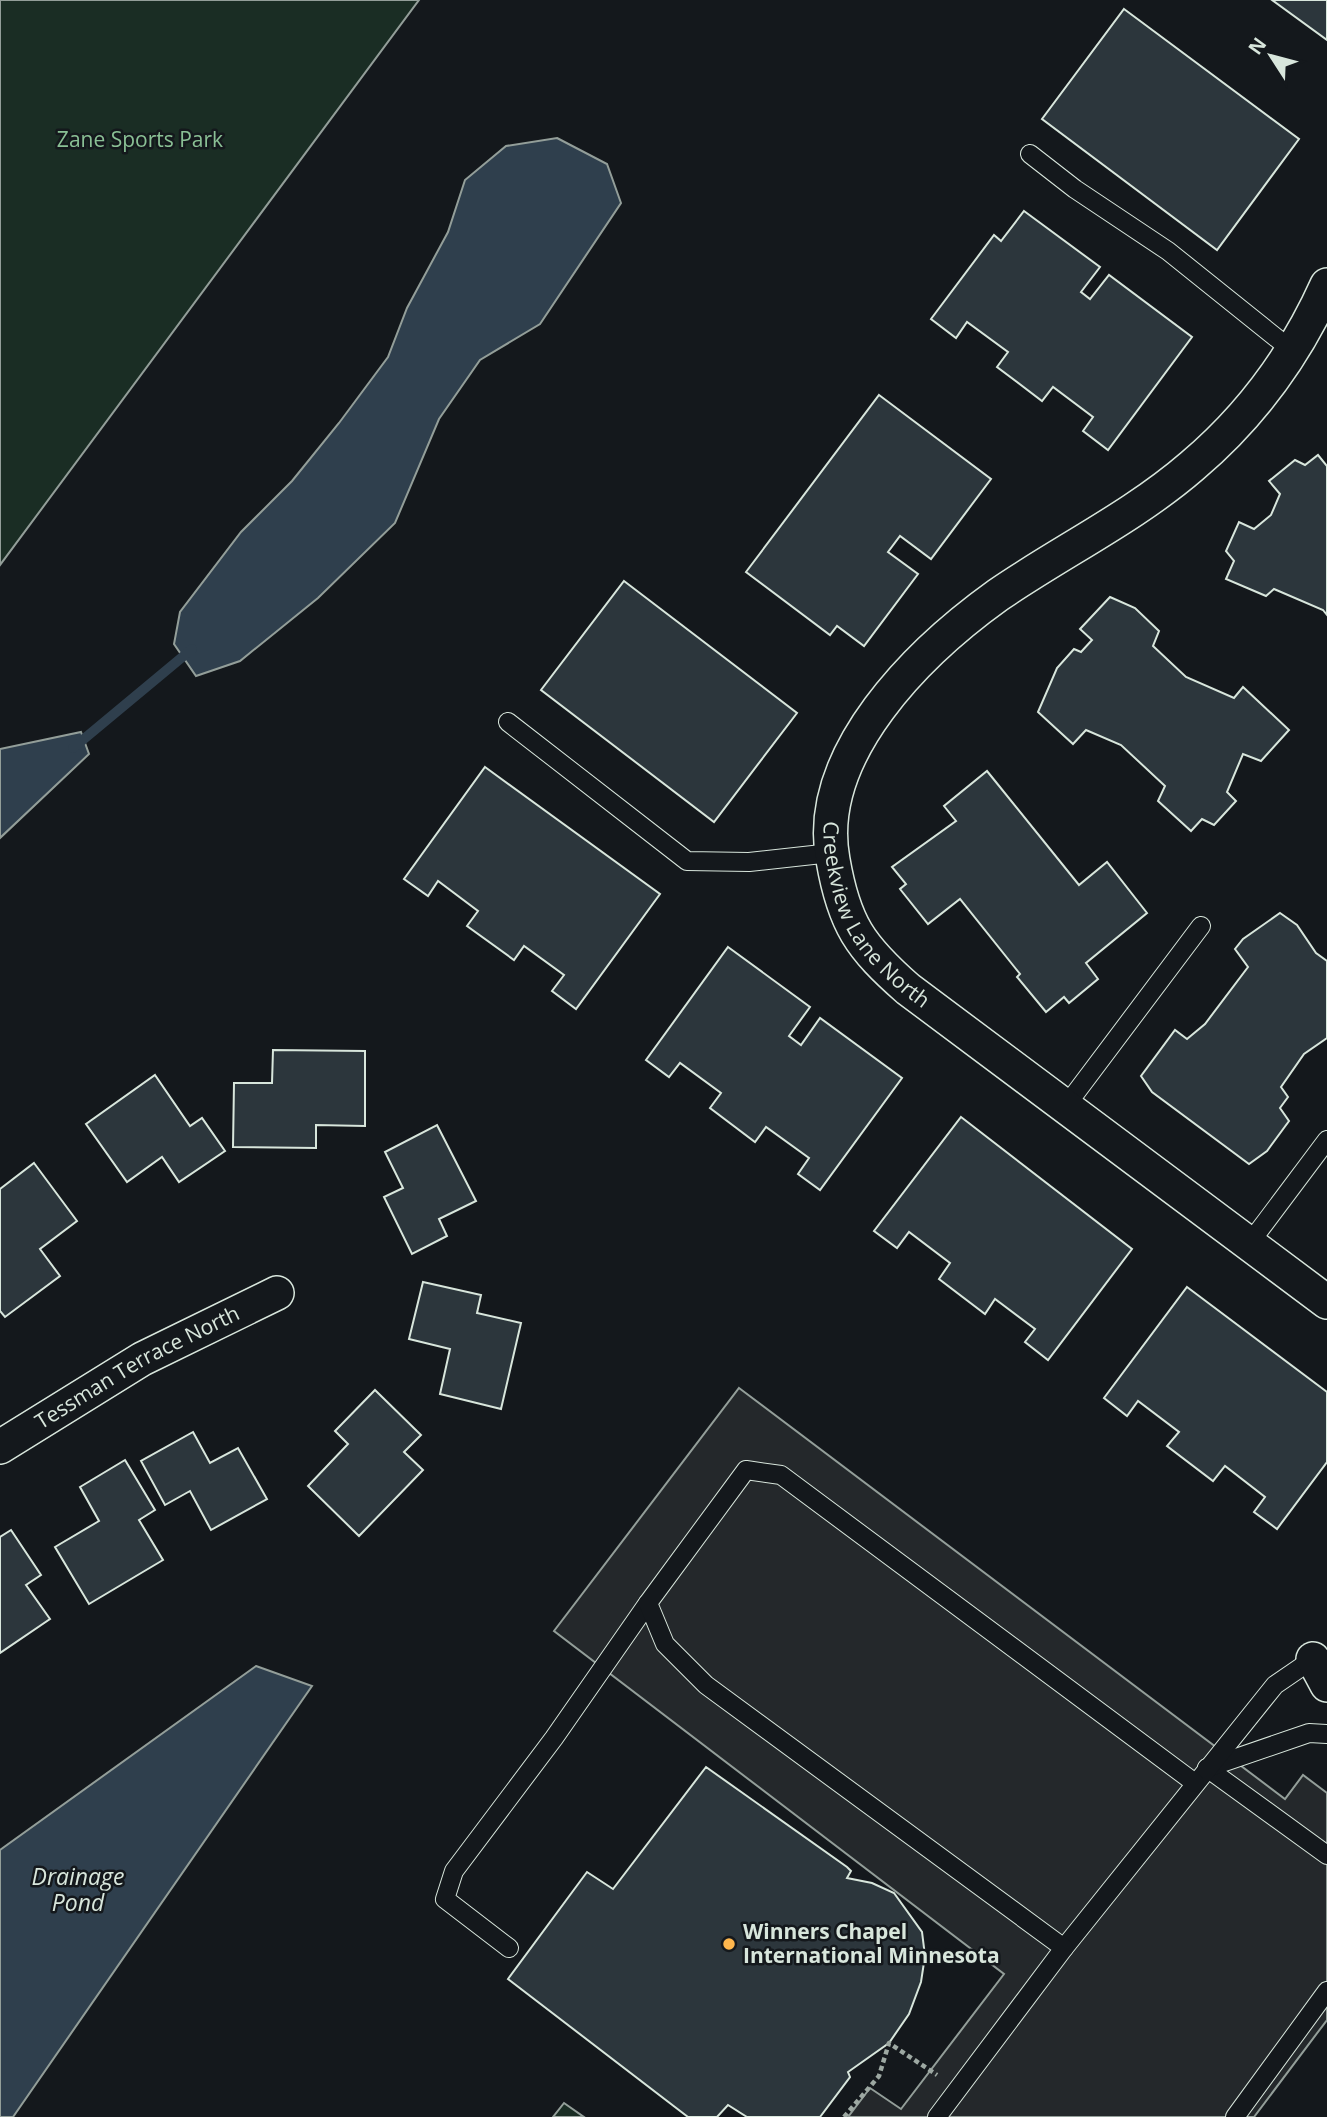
<svg xmlns="http://www.w3.org/2000/svg" width="1327" height="2117" viewBox="0 0 1327 2117" font-family="'Open Sans',sans-serif">
<style>
.green{fill:#1a2d24;stroke:#939e99;stroke-width:2}
.parking{fill:#24282b;stroke:#939e99;stroke-width:2}
.water{fill:#2f3f4d;stroke:#939e99;stroke-width:2}
.lines{fill:none;stroke-linecap:round;stroke-linejoin:round}
.stream{stroke:#2f3f4d;stroke-width:10}
.building{fill:#2c363c;stroke:#d8e6dc;stroke-width:2}
.lane-casing{stroke:#d8e6dc;stroke-width:20}
.street-casing{stroke:#d8e6dc;stroke-width:36}
.path{stroke:#9da8a2;stroke-width:4.5;stroke-dasharray:5 3.5;stroke-linecap:butt}
.lane{stroke:#14181c;stroke-width:18}
.street{stroke:#14181c;stroke-width:33}
.poi-dot{fill:#ffb74d;stroke:#14181c;stroke-width:2.5}
.labels{text-anchor:middle;stroke-width:5;stroke-linejoin:round;paint-order:stroke}
.park-label{font-size:21px;fill:#8ac095;stroke:#14181c}
.street-label{font-size:21px;fill:#d8e6dc;stroke:#14181c}
.poi-label{font-size:21px;font-weight:bold;fill:#d8e6dc;stroke:#14181c;text-anchor:start}
.water-label{font-size:23px;font-style:italic;fill:#d8e6dc;stroke:#14181c}
</style>
<rect width="100%" height="100%" fill="#14181c"/>
<g class="green">
<path d="M0,0h419l-419,565z"/>
<path d="M564,2103l20,14h-31z"/>
</g>
<path class="parking" d="M739,1388l546,411 18,-24 24,18v227l-73,97h-406l22,-29 31,21 103,-135 -450,-343z"/>
<g class="water">
<path d="M557,138l50,26 14,39 -81,121 -60,36 -41,59 -44,104 -77,75 -78,63 -44,15 -22,-32 6,-32 61,-80 51,-51 47,-58 49,-66 19,-49 41,-76 17,-52 41,-34z"/>
<path d="M81,732l8,22 -89,84v-89z"/>
<path d="M256,1666l56,20 -299,431h-13v-267z"/>
</g>
<g class="lines">
<path class="stream" d="M73,748l119,-99"/>
</g>
<g class="building">
<path d="M1272,0h55v40z"/>
<path d="M1124,9l175,130 -82,111 -175,-131z"/>
<path d="M1024,211l76,56 -19,25 9,7 19,-24 83,62 -84,113 -25,-19 10,-14 -40,-30 -11,14 -45,-34 11,-15 -41,-30 -11,16 -25,-19 63,-84 7,6z"/>
<path d="M879,395l112,84 -60,80 -31,-23 -12,16 30,22 -54,72 -27,-20 -7,9 -84,-63z"/>
<path d="M1318,455l9,11v149l-4,-5 -49,-21 -8,7 -40,-17 8,-18 -8,-10 13,-29 15,7 17,-14 9,-21 -11,-13 26,-21 10,5z"/>
<path d="M624,581l173,132 -83,109 -173,-132z"/>
<path d="M1110,597l25,11 24,23 -6,15 33,31 48,21 9,-11 46,43 -28,31 -18,-7 -16,38 9,9 -22,24 -12,-6 -11,12 -33,-30 7,-15 -44,-41 -35,-15 -13,14 -35,-32 19,-44 17,-19 7,3 11,-12 -12,-11z"/>
<path d="M485,767l175,127 -84,115 -24,-18 12,-16 -40,-29 -10,14 -47,-34 11,-15 -40,-30 -10,15 -24,-17z"/>
<path d="M987,771l92,114 28,-23 40,51 -61,50 12,16 -29,24 -5,-6 -18,15 -29,-35 3,-3 -60,-75 -32,25 -28,-35 6,-5 -14,-17 64,-46 -12,-15z"/>
<path d="M1280,913l17,12 19,28 11,8v77l-23,16 -23,33 7,10 -8,11 9,13 -22,30 -18,13 -97,-72 -11,-16 34,-46 12,9 18,-15 43,-57 -13,-18 8,-10z"/>
<path d="M728,947l82,60 -21,29 12,9 19,-27 82,60 -82,112 -22,-16 11,-16 -43,-31 -11,15 -45,-34 11,-15 -41,-30 -11,14 -23,-17z"/>
<path d="M273,1050l92,1v75l-49,-1v23l-83,-1 1,-64h38z"/>
<path d="M155,1075l35,51 12,-8 23,33 -46,31 -17,-25 -35,25 -41,-58z"/>
<path d="M961,1117l171,132 -84,111 -23,-18 10,-13 -40,-30 -10,15 -46,-35 11,-16 -41,-31 -12,16 -23,-17z"/>
<path d="M437,1125l39,76 -37,18 8,17 -35,18 -28,-57 19,-9 -18,-36z"/>
<path d="M34,1163l43,58 -37,28 20,27 -55,41 -5,-6v-122z"/>
<path d="M423,1282l58,13 -4,18 44,10 -20,86 -61,-15 10,-45 -41,-10z"/>
<path d="M1187,1287l140,105v70l-50,67 -23,-17 11,-15 -40,-31 -12,15 -46,-35 12,-14 -41,-31 -11,15 -23,-18z"/>
<path d="M375,1390l46,45 -17,17 19,18 -64,66 -51,-50 40,-42 -13,-13z"/>
<path d="M193,1432l17,31 28,-15 29,51 -56,31 -21,-39 -25,14 -24,-44z"/>
<path d="M125,1460l30,50 -16,10 24,40 -74,44 -34,-57 44,-26 -19,-34z"/>
<path d="M11,1530l30,45 -15,10 24,34 -50,34v-116z"/>
<path d="M706,1767l141,100 4,4 -4,7 25,5 22,10 28,39 3,24 -4,26 -12,32 -20,29 -41,29 2,5 -30,40h-73l-19,-12 -11,12h-29l-180,-138 79,-107 26,17z"/>
</g>
<g class="lines">
<defs>
<g id="lane">
<path d="M1030,154l45,35 93,62 126,101"/>
<path d="M508,722l179,139 62,1 82,-9"/>
<path d="M1065,1107l136,-181"/>
<path d="M1249,1244l78,-104"/>
<path d="M1207,1768l120,87"/>
<path d="M1207,1768l102,-35 18,1"/>
<path d="M509,1948l-64,-49 9,-28 100,-133 94,-135"/>
<path d="M1064,1948l211,-263 38,-26"/>
<path d="M937,2117l127,-169 -358,-263 -41,-41 -17,-41 98,-133 35,5 414,308"/>
<path d="M1235,2117l92,-126"/>
</g>
<g id="street">
<path id="s1" d="M1327,285c-31,69 -76,131 -135,181 -59,51 -130,85 -194,129 -78,56 -185,159 -165,265 11,64 27,87 75,129l419,313"/>
<path id="s2" d="M0,1447l142,-88 135,-66"/>
<path d="M1313,1659l14,26"/>
</g>
</defs>
<use href="#lane" class="lane-casing"/>
<use href="#street" class="street-casing"/>
<path class="path" d="M844,2117l35,-41 10,-33 48,32"/>
<use href="#lane" class="lane"/>
<use href="#street" class="street"/>
</g>
<circle class="poi-dot" cx="729" cy="1944" r="7"/>
<g class="labels">
<g class="park-label">
<text x="140" y="147">Zane Sports Park</text>
</g>
<g class="street-label">
<text dy="7" stroke="none"><textPath href="#s1" startOffset="858">Creekview Lane North</textPath></text>
<text dy="7" stroke="none"><textPath href="#s2" startOffset="159">Tessman Terrace North</textPath></text>
</g>
<g class="poi-label">
<text x="743" y="1939">Winners Chapel<tspan x="743" dy="24">International Minnesota</tspan></text>
</g>
<g class="water-label">
<text x="78" y="1885">Drainage<tspan x="78" dy="26">Pond</tspan></text>
</g>
</g>
<g transform="translate(1271 56) rotate(306)" stroke="#14181c" stroke-width="5" paint-order="stroke">
<path d="M0-5L12 26L0 18L-12 26Z" fill="#d8e6dc"/>
<text y="-10" font-size="19" font-weight="bold" text-anchor="middle" fill="#d8e6dc">N</text>
</g>
</svg>
